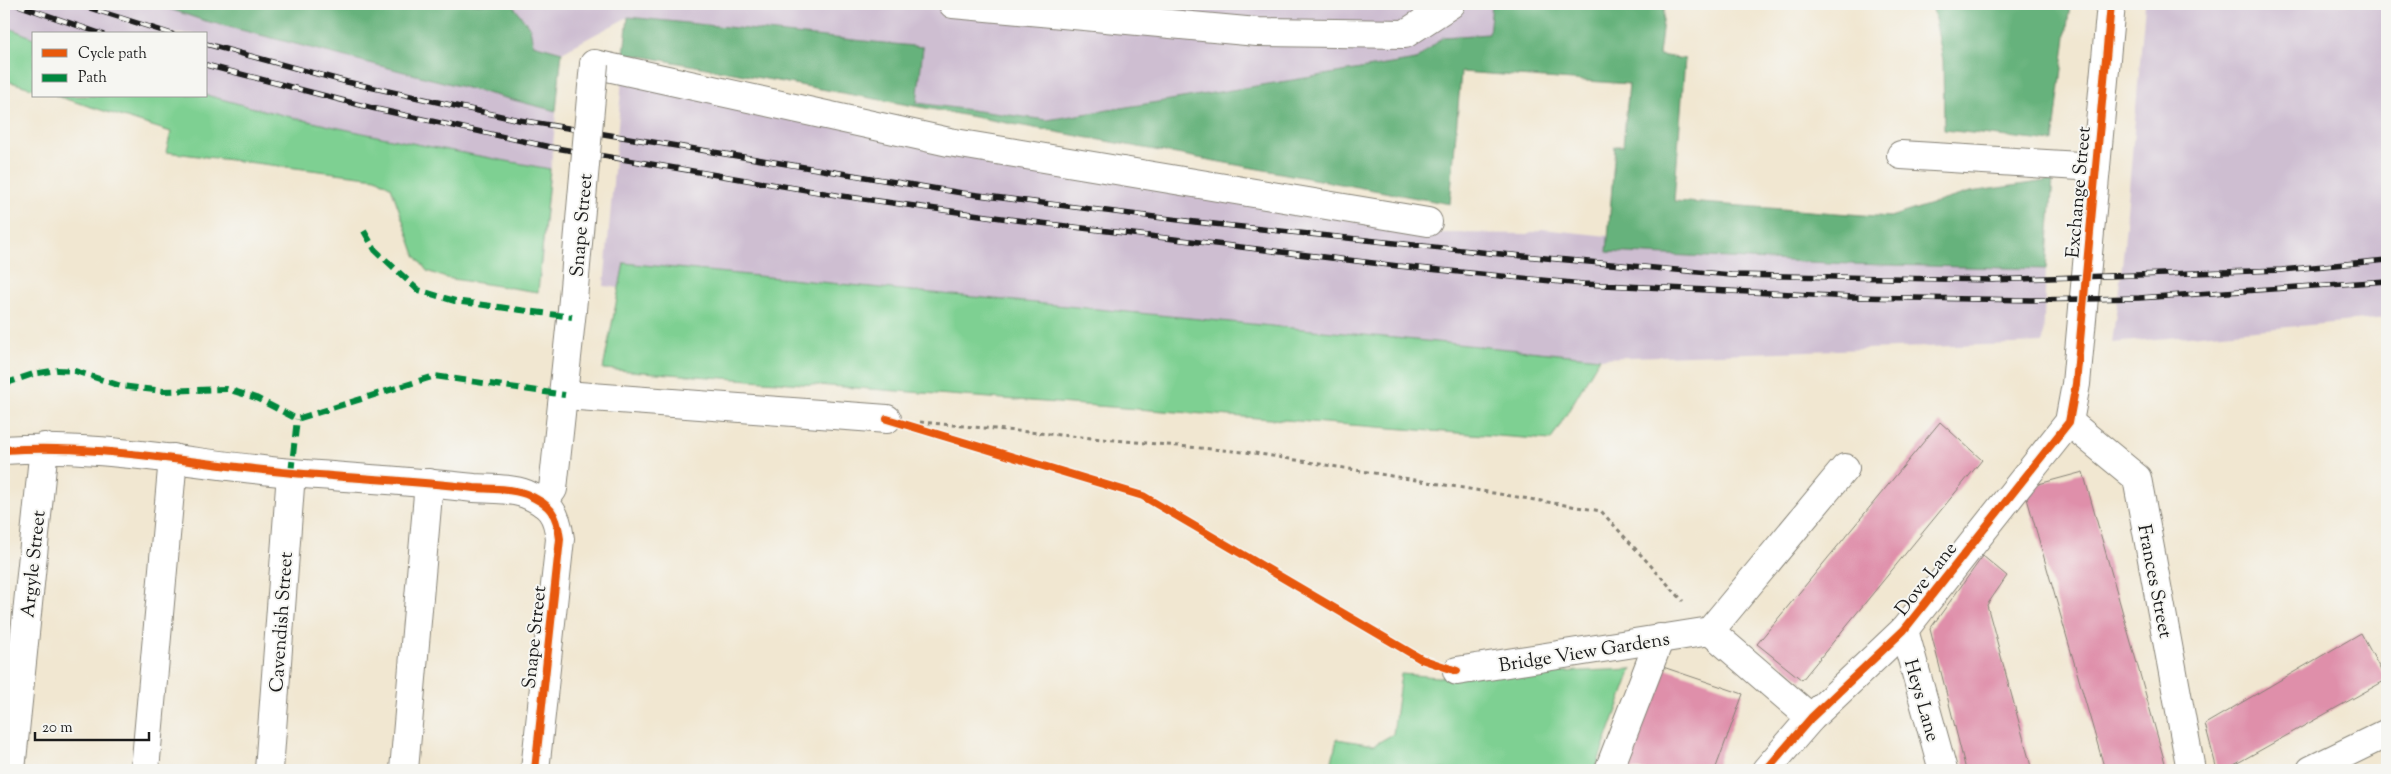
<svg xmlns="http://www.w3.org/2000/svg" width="2391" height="774" viewBox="0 0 2391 774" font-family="'Sorts Mill Goudy',serif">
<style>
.industrial{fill:#cebed1}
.green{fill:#7ed092;stroke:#4d7657}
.forest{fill:#66b27c;stroke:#41674c}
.building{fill:#df8faa}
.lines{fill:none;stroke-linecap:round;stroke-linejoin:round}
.minor-casing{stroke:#868276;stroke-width:30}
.path{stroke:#868276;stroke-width:3;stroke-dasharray:4 4;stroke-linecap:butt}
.minor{stroke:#fff;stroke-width:28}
.rail-casing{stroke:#1c1c1c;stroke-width:5.5}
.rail{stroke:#f6f6f2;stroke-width:4;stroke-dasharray:11;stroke-linecap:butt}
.minor-bridge-casing{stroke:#868276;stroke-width:30;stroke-linecap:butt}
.minor-bridge{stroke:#fff;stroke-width:28}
.quiet{stroke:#00873e;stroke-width:6;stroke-dasharray:12 6;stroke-linecap:butt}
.cycleway-casing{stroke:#f6f6f2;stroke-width:11}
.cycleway{stroke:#e8590c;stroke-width:8}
.labels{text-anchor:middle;stroke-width:4;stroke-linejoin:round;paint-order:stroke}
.street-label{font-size:19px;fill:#1c1c1c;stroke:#f6f6f2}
</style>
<rect width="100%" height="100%" fill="#f6f6f2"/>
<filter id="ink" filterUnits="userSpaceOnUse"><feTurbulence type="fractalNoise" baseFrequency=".02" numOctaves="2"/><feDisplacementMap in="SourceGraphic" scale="10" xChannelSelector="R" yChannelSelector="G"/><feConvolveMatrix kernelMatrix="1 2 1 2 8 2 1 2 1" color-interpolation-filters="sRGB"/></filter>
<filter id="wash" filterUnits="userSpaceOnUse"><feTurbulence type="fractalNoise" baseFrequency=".0096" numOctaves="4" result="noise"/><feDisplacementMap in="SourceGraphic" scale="20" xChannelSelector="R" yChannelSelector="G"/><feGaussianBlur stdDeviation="1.12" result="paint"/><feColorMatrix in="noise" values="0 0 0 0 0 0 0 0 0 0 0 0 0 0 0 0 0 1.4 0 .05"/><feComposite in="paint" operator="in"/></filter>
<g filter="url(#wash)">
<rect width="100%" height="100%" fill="#f1e7d1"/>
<g class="industrial">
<path d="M4,4h360l166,24 -18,-24h980l-3,30 -46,3 -27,23 -369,60 -130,-17 5,-56 -294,-30 -66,35 -22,227 -125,-24 -24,-68 -15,-9 -210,-26 5,-20 -115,-36h150v-62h-172v55l-30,-9z"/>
<path d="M2145,4h242v314l-275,25 11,-86z"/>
<path d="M622,79l779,151 43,3 85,1 13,-5 66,7v16l242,12 196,5 -3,74 -443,15 -975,-95 -6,25 -15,-2z"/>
</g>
<g class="green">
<path d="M4,26l30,12v51l-30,-9z"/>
<path d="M206,95c113,32 229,53 344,74l-12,123 -92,-14 -19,-7 -12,-16 -24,-68 -15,-9 -210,-26 5,-20 -115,-36z"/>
<path d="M624,263l976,95 -49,82 -948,-71z"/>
<path d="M1632,669l-37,101h-265l7,-31 37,6 19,-11 8,-60 37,3z"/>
</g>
<g class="forest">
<path d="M155,4h357l18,24 3,16 29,8 -6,59 -354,-91z"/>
<path d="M1492,4h173l-6,51 26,4 -11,142 216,16 80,-25 83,-12 -7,89 -196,-5 -243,-12 8,-106h8l6,-62 -168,-12 -11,132 -826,-151 4,-36 295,30 -6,56 130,17 369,-60 27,-23 46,-3z"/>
<path d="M1932,4h138l-17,138 -109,-12 -1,-70z"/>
</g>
<g id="blocks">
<g class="building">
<path d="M1940,422l42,38 -180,220 -45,-36z"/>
<path d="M2083,472l84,298h-62l-81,-282z"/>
<path d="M1983,556l24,20 -20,29 45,165h-66l-36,-141z"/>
<path d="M2361,633l25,47 -161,90h-8l-12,-46z"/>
<path d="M1660,666l83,28 -28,76h-95z"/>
</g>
</g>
</g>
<g filter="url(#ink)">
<use href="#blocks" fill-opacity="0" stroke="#868276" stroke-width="1"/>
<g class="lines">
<defs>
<g id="minor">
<path d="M953,4l304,28 148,2 46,-30"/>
<path d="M594,64l355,78 479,80"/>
<path d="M1901,155l195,12"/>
<path d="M565,395l322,24"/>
<path d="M2069,422l68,56 54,292"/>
<path d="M4,450c97,-7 193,15 289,23 60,5 121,8 181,15 16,1 37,0 52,6 24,10 31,19 34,45l-25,231"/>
<path d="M543,503l10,-14 19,-179"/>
<path d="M1904,630l39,140"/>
<path d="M1710,631l135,-163"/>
<path d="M1457,671l253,-40 101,87"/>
<path d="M11,770l33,-323"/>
<path d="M145,770l28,-312"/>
<path d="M269,770l22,-297"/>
<path d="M404,770l25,-287"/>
<path d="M1609,770l51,-132"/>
<path d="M1766,770l45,-52 93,-88 165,-208 7,-38 35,-380"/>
<path d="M2311,770l76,-37"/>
</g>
</defs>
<use href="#minor" class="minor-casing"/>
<path class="path" d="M920,422l334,31 347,58 82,90"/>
<use href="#minor" class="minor"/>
<defs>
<g id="rail">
<path d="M15,4l87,30"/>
<path d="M77,4l95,30"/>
<path d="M206,44l141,38 172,38 443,73 233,29 295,31 241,22 261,5 290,-10 105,-10"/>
<path d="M206,65l166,43 178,39 292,49 174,24 382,46 185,18 270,13 179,3 107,-2 248,-17"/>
</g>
</defs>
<use href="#rail" class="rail-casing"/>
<use href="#rail" class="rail"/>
<defs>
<path id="minor-bridge" d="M572,310l22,-246"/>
</defs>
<use href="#minor-bridge" class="minor-bridge-casing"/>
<use href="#minor-bridge" class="minor-bridge"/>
<g class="quiet">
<path d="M364,231l11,19 43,40 37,11 117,16"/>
<path d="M4,384l29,-10 24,-4 18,1 46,15 42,5 64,-2 29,9 41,21 138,-43 130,19"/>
<path d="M291,473l6,-54"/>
</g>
<defs>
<g id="cycleway">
<path d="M887,419l256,77 278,163 36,12"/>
<path d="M4,450c97,-7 193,15 289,23 60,5 121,8 181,15 16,1 37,0 52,6 24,10 31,19 34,45l-25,231"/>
<path d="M1766,770l45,-52 93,-88 165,-208 7,-38 35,-380"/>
</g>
</defs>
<use href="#cycleway" class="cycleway-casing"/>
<use href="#cycleway" class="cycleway"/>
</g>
</g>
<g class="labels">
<g class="street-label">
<text transform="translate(2077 192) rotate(-85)" y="7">Exchange Street</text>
<text transform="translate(580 225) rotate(-85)" y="7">Snape Street</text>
<text transform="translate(32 564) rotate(-84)" y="7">Argyle Street</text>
<text transform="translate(1925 578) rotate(-52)" y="7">Dove Lane</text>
<text transform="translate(2156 581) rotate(79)" y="7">Frances Street</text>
<text transform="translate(280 622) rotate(-86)" y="7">Cavendish Street</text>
<text transform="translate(533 637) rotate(-84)" y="7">Snape Street</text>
<text transform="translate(1584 651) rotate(-9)" y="7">Bridge View Gardens</text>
<text transform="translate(1923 700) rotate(74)" y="7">Heys Lane</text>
</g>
</g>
<rect width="2391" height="774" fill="none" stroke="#f6f6f2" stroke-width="20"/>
<rect x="32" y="32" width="175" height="65" fill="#f6f6f2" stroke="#9f9f9c"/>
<rect x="42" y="49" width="25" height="8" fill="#e8590c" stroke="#9f9f9c"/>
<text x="78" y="58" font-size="15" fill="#1c1c1c">Cycle path</text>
<rect x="42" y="74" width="25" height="8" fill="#00873e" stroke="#9f9f9c"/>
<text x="78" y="82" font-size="15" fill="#1c1c1c">Path</text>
<path d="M35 732v8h114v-8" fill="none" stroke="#1c1c1c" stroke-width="2.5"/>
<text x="42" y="732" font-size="15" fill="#1c1c1c" stroke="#f6f6f2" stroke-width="4" paint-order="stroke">20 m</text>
</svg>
